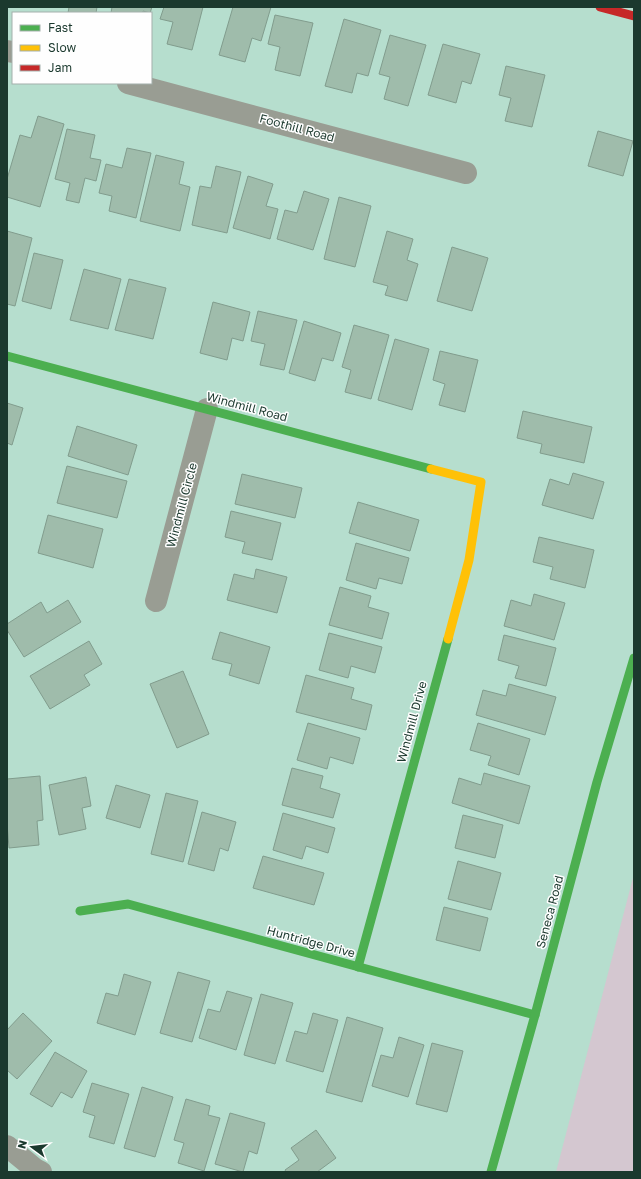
<svg xmlns="http://www.w3.org/2000/svg" width="641" height="1179" viewBox="0 0 641 1179" font-family="'Golos Text',sans-serif">
<style>
.green{fill:#d4c7d0}
.building{fill:#9fbcab;stroke:#819c8d}
.lines{fill:none;stroke-linecap:round;stroke-linejoin:round}
.street{stroke:#999d93;stroke-width:22}
.fast{stroke:#4caf50;stroke-width:9}
.slow{stroke:#ffc107;stroke-width:9}
.jam{stroke:#c62828;stroke-width:9}
.labels{text-anchor:middle;stroke-width:3;stroke-linejoin:round;paint-order:stroke}
.street-label{font-size:12px;fill:#1b392e;stroke:#fefefe}
</style>
<rect width="100%" height="100%" fill="#b6dece"/>
<path class="green" d="M634,874v298h-78z"/>
<g class="building">
<path d="M69,7h28l-1,6h-28z"/>
<path d="M112,7h40l-2,6 -7,-2v2h-32z"/>
<path d="M164,7h39l-11,43 -25,-6 6,-22 -13,-3z"/>
<path d="M233,7h38l-10,34 -9,-3 -7,24 -26,-7z"/>
<path d="M275,15l38,8 -13,53 -25,-6 5,-23 -12,-3z"/>
<path d="M344,19l37,11 -13,46 -11,-3 -5,20 -27,-7z"/>
<path d="M390,35l36,10 -18,61 -24,-7 6,-22 -11,-3z"/>
<path d="M443,44l37,10 -9,30 -9,-3 -6,22 -28,-8z"/>
<path d="M506,66l39,9 -13,52 -27,-6 6,-23 -12,-3z"/>
<path d="M38,116l26,8 -24,83 -33,-10v-18l13,-44 11,3z"/>
<path d="M67,129l28,6 -5,23 11,2 -5,21 -11,-3 -6,25 -13,-3 4,-17 -15,-4z"/>
<path d="M598,131l35,10 -10,35 -35,-10z"/>
<path d="M127,148l24,5 -15,65 -27,-7 3,-15 -13,-3 7,-29 16,4z"/>
<path d="M156,155l28,7 -5,22 11,3 -10,44 -40,-10z"/>
<path d="M216,166l25,6 -14,61 -35,-8 8,-39 11,2z"/>
<path d="M248,176l25,8 -7,22 12,3 -8,30 -37,-11z"/>
<path d="M304,191l25,8 -16,51 -36,-11 8,-29 12,3z"/>
<path d="M339,197l32,9 -16,61 -31,-8z"/>
<path d="M7,231l25,7 -17,68 -8,-2z"/>
<path d="M387,231l26,8 -6,21 11,4 -11,37 -22,-6 3,-9 -15,-4z"/>
<path d="M452,247l36,11 -16,53 -35,-10z"/>
<path d="M34,253l29,7 -12,49 -29,-8z"/>
<path d="M84,269l37,10 -13,50 -38,-9z"/>
<path d="M129,279l37,9 -13,51 -38,-9z"/>
<path d="M213,302l37,10 -7,29 -11,-3 -5,22 -27,-7z"/>
<path d="M258,311l39,9 -13,50 -24,-5 5,-21 -14,-3z"/>
<path d="M304,321l37,12 -8,28 -11,-3 -7,23 -26,-8z"/>
<path d="M354,325l35,10 -18,64 -26,-7 6,-22 -9,-3z"/>
<path d="M395,339l34,10 -17,61 -34,-10z"/>
<path d="M440,351l38,9 -13,52 -26,-7 6,-21 -12,-4z"/>
<path d="M7,403l16,5 -11,37 -5,-2z"/>
<path d="M523,411l69,16 -8,36 -44,-10 2,-9 -25,-6z"/>
<path d="M77,426l60,19 -9,30 -60,-19z"/>
<path d="M67,466l60,15 -10,37 -60,-15z"/>
<path d="M573,473l31,9 -11,37 -51,-14 8,-26 19,6z"/>
<path d="M242,474l60,14 -7,30 -60,-14z"/>
<path d="M358,502l61,18 -9,31 -61,-18z"/>
<path d="M231,511l50,12 -9,37 -30,-7 3,-11 -20,-5z"/>
<path d="M48,515l55,14 -10,39 -55,-15z"/>
<path d="M539,537l55,13 -9,38 -35,-9 3,-12 -20,-5z"/>
<path d="M356,543l53,15 -7,26 -23,-6 -3,11 -30,-9z"/>
<path d="M256,569l31,8 -10,36 -50,-13 7,-26 20,5z"/>
<path d="M340,587l31,9 -3,11 21,6 -7,26 -53,-14z"/>
<path d="M534,594l31,9 -11,37 -50,-14 7,-26 20,6z"/>
<path d="M68,600l13,22 -57,35 -17,-27v-6l34,-22 6,11z"/>
<path d="M220,632l50,15 -11,37 -30,-9 3,-11 -20,-5z"/>
<path d="M329,633l53,14 -7,26 -24,-7 -3,12 -29,-8z"/>
<path d="M504,635l52,13 -10,38 -31,-8 4,-12 -21,-6z"/>
<path d="M89,641l13,23 -18,11 6,10 -40,24 -20,-33z"/>
<path d="M183,671l26,63 -32,14 -27,-64z"/>
<path d="M306,675l48,13 -3,11 21,6 -6,25 -70,-18z"/>
<path d="M509,684l47,13 -11,38 -69,-20 7,-25 23,6z"/>
<path d="M308,723l52,15 -7,26 -23,-7 -3,12 -30,-9z"/>
<path d="M478,723l52,16 -11,36 -31,-10 3,-9 -21,-6z"/>
<path d="M292,768l31,8 -3,12 20,6 -7,24 -51,-13z"/>
<path d="M484,773l46,13 -11,38 -67,-21 7,-25 22,7z"/>
<path d="M40,776l3,44 -6,1 2,24 -30,3 -2,-25v-44z"/>
<path d="M86,777l5,29 -9,2 4,21 -27,6 -10,-50z"/>
<path d="M116,785l34,10 -10,33 -34,-10z"/>
<path d="M166,793l32,8 -15,61 -32,-8z"/>
<path d="M202,812l34,10 -8,29 -8,-3 -6,23 -26,-7z"/>
<path d="M283,813l52,15 -7,25 -22,-7 -4,13 -29,-9z"/>
<path d="M463,815l40,10 -8,33 -40,-10z"/>
<path d="M263,856l61,17 -10,32 -61,-17z"/>
<path d="M458,861l43,12 -10,37 -43,-11z"/>
<path d="M444,907l44,11 -8,33 -44,-11z"/>
<path d="M178,972l32,9 -18,61 -32,-9z"/>
<path d="M124,974l27,8 -16,53 -38,-12 9,-30 12,3z"/>
<path d="M227,991l25,7 -16,52 -37,-12 9,-29 12,3z"/>
<path d="M261,994l32,9 -18,61 -31,-9z"/>
<path d="M23,1013l29,28 -35,38 -10,-9v-40z"/>
<path d="M313,1013l25,7 -15,52 -37,-11 9,-30 12,3z"/>
<path d="M347,1017l36,11 -21,74 -36,-10z"/>
<path d="M399,1037l25,8 -16,52 -36,-11 9,-31 12,3z"/>
<path d="M432,1043l31,8 -16,61 -31,-8z"/>
<path d="M55,1052l32,19 -15,27 -11,-6 -9,15 -22,-13z"/>
<path d="M92,1083l37,11 -15,50 -25,-7 6,-21 -12,-4z"/>
<path d="M142,1087l31,10 -18,60 -31,-9z"/>
<path d="M186,1099l24,7 -2,9 12,3 -16,53 -26,-8 6,-20 -10,-3z"/>
<path d="M230,1113l35,10 -8,31 -8,-3 -6,21 -28,-8z"/>
<path d="M316,1130l20,28 -19,14h-31l-1,-2 14,-10 -8,-12z"/>
</g>
<g class="lines">
<g class="street">
<path d="M7,51l6,1"/>
<path d="M128,83l338,90"/>
<path d="M156,601l51,-192"/>
<path d="M7,1146l28,23 6,3"/>
</g>
<g class="fast">
<path d="M7,356l424,113"/>
<path d="M80,911l48,-7 407,111"/>
<path d="M358,967l90,-328"/>
<path d="M491,1172l44,-157 62,-233 37,-124"/>
</g>
<path class="slow" d="M431,469l50,13 -12,78 -21,79"/>
<path class="jam" d="M600,7l34,9"/>
</g>
<g class="labels">
<g class="street-label">
<text transform="translate(297 128) rotate(15)" y="4">Foothill Road</text>
<text transform="translate(247 407) rotate(15)" y="4">Windmill Road</text>
<text transform="translate(182 505) rotate(-75)" y="4">Windmill Circle</text>
<text transform="translate(412 722) rotate(-75)" y="4">Windmill Drive</text>
<text transform="translate(550 912) rotate(-75)" y="4">Seneca Road</text>
<text transform="translate(311 942) rotate(15)" y="4">Huntridge Drive</text>
</g>
</g>
<rect width="641" height="1179" fill="none" stroke="#1b392e" stroke-width="16"/>
<rect x="12" y="12" width="140" height="72" fill="#fefefe" stroke="#a3afab"/>
<rect x="20" y="25" width="20" height="6" fill="#4caf50" stroke="#a3afab"/>
<text x="48" y="32" font-size="12" fill="#1b392e">Fast</text>
<rect x="20" y="45" width="20" height="6" fill="#ffc107" stroke="#a3afab"/>
<text x="48" y="52" font-size="12" fill="#1b392e">Slow</text>
<rect x="20" y="65" width="20" height="6" fill="#c62828" stroke="#a3afab"/>
<text x="48" y="72" font-size="12" fill="#1b392e">Jam</text>
<g transform="translate(32 1147) rotate(285)" stroke="#fefefe" stroke-width="3" paint-order="stroke">
<path d="M0-3L7 15L0 10L-7 15Z" fill="#1b392e"/>
<text y="-6" font-size="11" font-weight="bold" text-anchor="middle" fill="#1b392e">N</text>
</g>
</svg>
